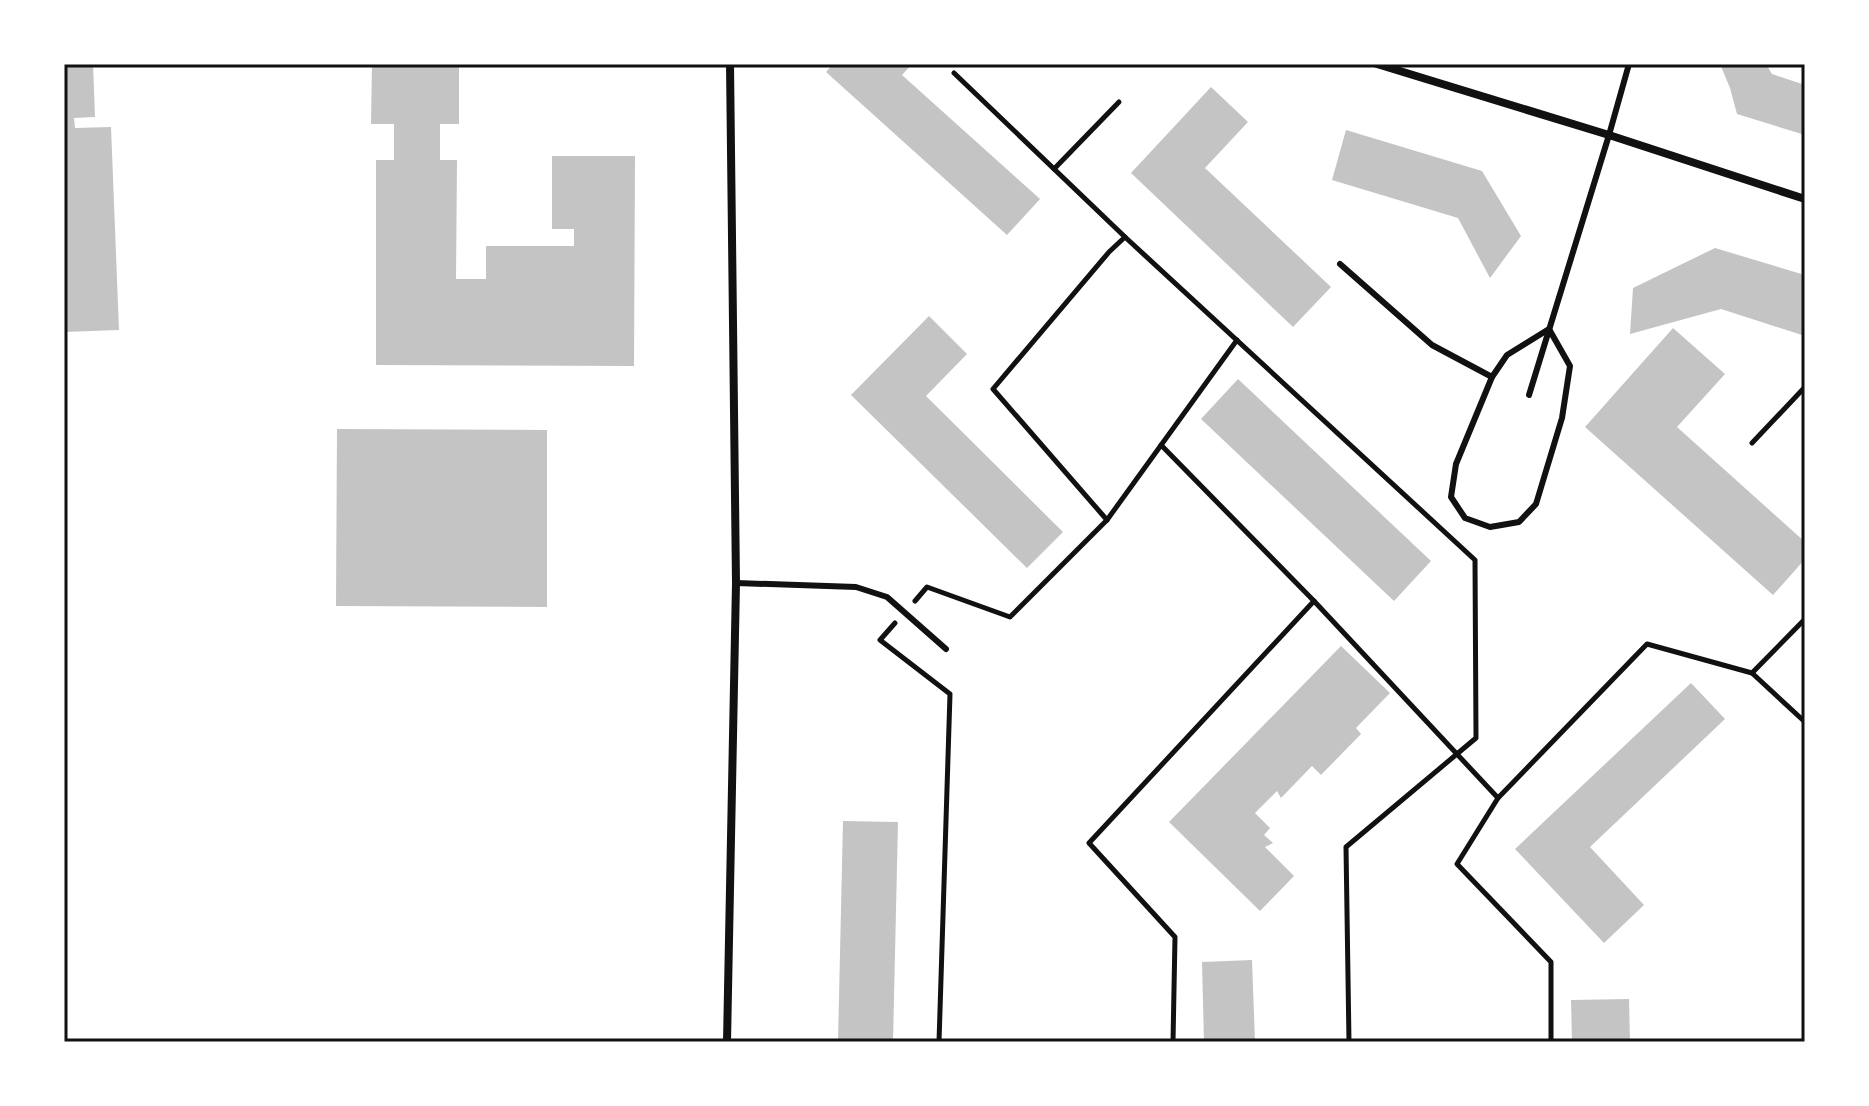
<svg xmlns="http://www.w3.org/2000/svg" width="1869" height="1106" viewBox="0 0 1869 1106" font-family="'Asap Condensed',sans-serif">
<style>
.building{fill:#c4c4c4}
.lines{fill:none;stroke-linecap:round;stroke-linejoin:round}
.path{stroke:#111;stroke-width:5}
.service{stroke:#111;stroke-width:6}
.minor{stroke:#111;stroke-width:8}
.neatline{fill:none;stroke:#111;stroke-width:3}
</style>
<rect width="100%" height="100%" fill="#fff"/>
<g class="building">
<path d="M64,64h29l2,53 -21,1 1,10 36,-1 8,203 -55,2z"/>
<path d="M372,64h87v60h-19v36h17l-1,119h30v-33h88v-17h-22v-73h83l-1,210 -258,-1v-205h18v-36h-23z"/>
<path d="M833,64h79l-10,11 138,124 -33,36 -181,-163z"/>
<path d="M1720,64h46l6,10 33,11v50l-68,-21 -7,-26z"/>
<path d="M1211,87l37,35 -43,46 126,119 -38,40 -162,-154z"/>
<path d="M1346,130l136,41 39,65 -31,42 -32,-60 -126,-38z"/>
<path d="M1715,248l90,27v61l-84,-27 -91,25 3,-46z"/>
<path d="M929,316l38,38 -41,42 137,136 -36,36 -176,-173z"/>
<path d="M1673,328l52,46 -48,53 128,115v17l-32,36 -188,-168z"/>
<path d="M1238,379l193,182 -37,40 -193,-182z"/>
<path d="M337,429l210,1v177l-211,-1z"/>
<path d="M1341,646l49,47 -34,35 5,6 -40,41 -9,-9 -31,32 -4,-7 -22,22 15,15 -6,7 9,8 -8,4 29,29 -34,35 -91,-89z"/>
<path d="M1691,683l34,36 -135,128 54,58 -40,38 -89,-94z"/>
<path d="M843,821l55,1 -5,220h-55z"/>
<path d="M1252,960l3,82h-51l-2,-80z"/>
<path d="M1629,999l1,43h-58l-1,-42z"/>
</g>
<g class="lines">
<g class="path">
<path d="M1054,169l65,-67"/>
<path d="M1125,237l350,323 1,178 -130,109 3,195"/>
<path d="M1752,443l53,-56"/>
<path d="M1161,445l153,156 -225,242 86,94 -2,105"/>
<path d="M1107,520l130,-180"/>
<path d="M915,601l12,-14 83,30 97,-97 -114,-131 116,-137 16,-15 -171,-164"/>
<path d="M1314,601l184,197 -41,66 94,98v80"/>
<path d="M895,623l-15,17 70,54 -11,348"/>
<path d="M1752,673l53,-54"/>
<path d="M1498,798l149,-154 105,29 53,49"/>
</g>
<g class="service">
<path d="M1340,264l92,81 60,32"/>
<path d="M1549,329l21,37 -8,52 -26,86 -17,18 -29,5 -25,-9 -14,-21 5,-33 36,-87 15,-22z"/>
<path d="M1529,395l80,-260 20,-71"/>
<path d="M736,583l120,4 31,10 59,52"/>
</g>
<g class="minor">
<path d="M1377,64l232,71 196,64"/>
<path d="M727,1042l9,-459 -6,-519"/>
</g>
</g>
<rect width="1869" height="1106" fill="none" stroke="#ffffff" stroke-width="132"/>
<rect x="66" y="66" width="1737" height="974" class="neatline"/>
</svg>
